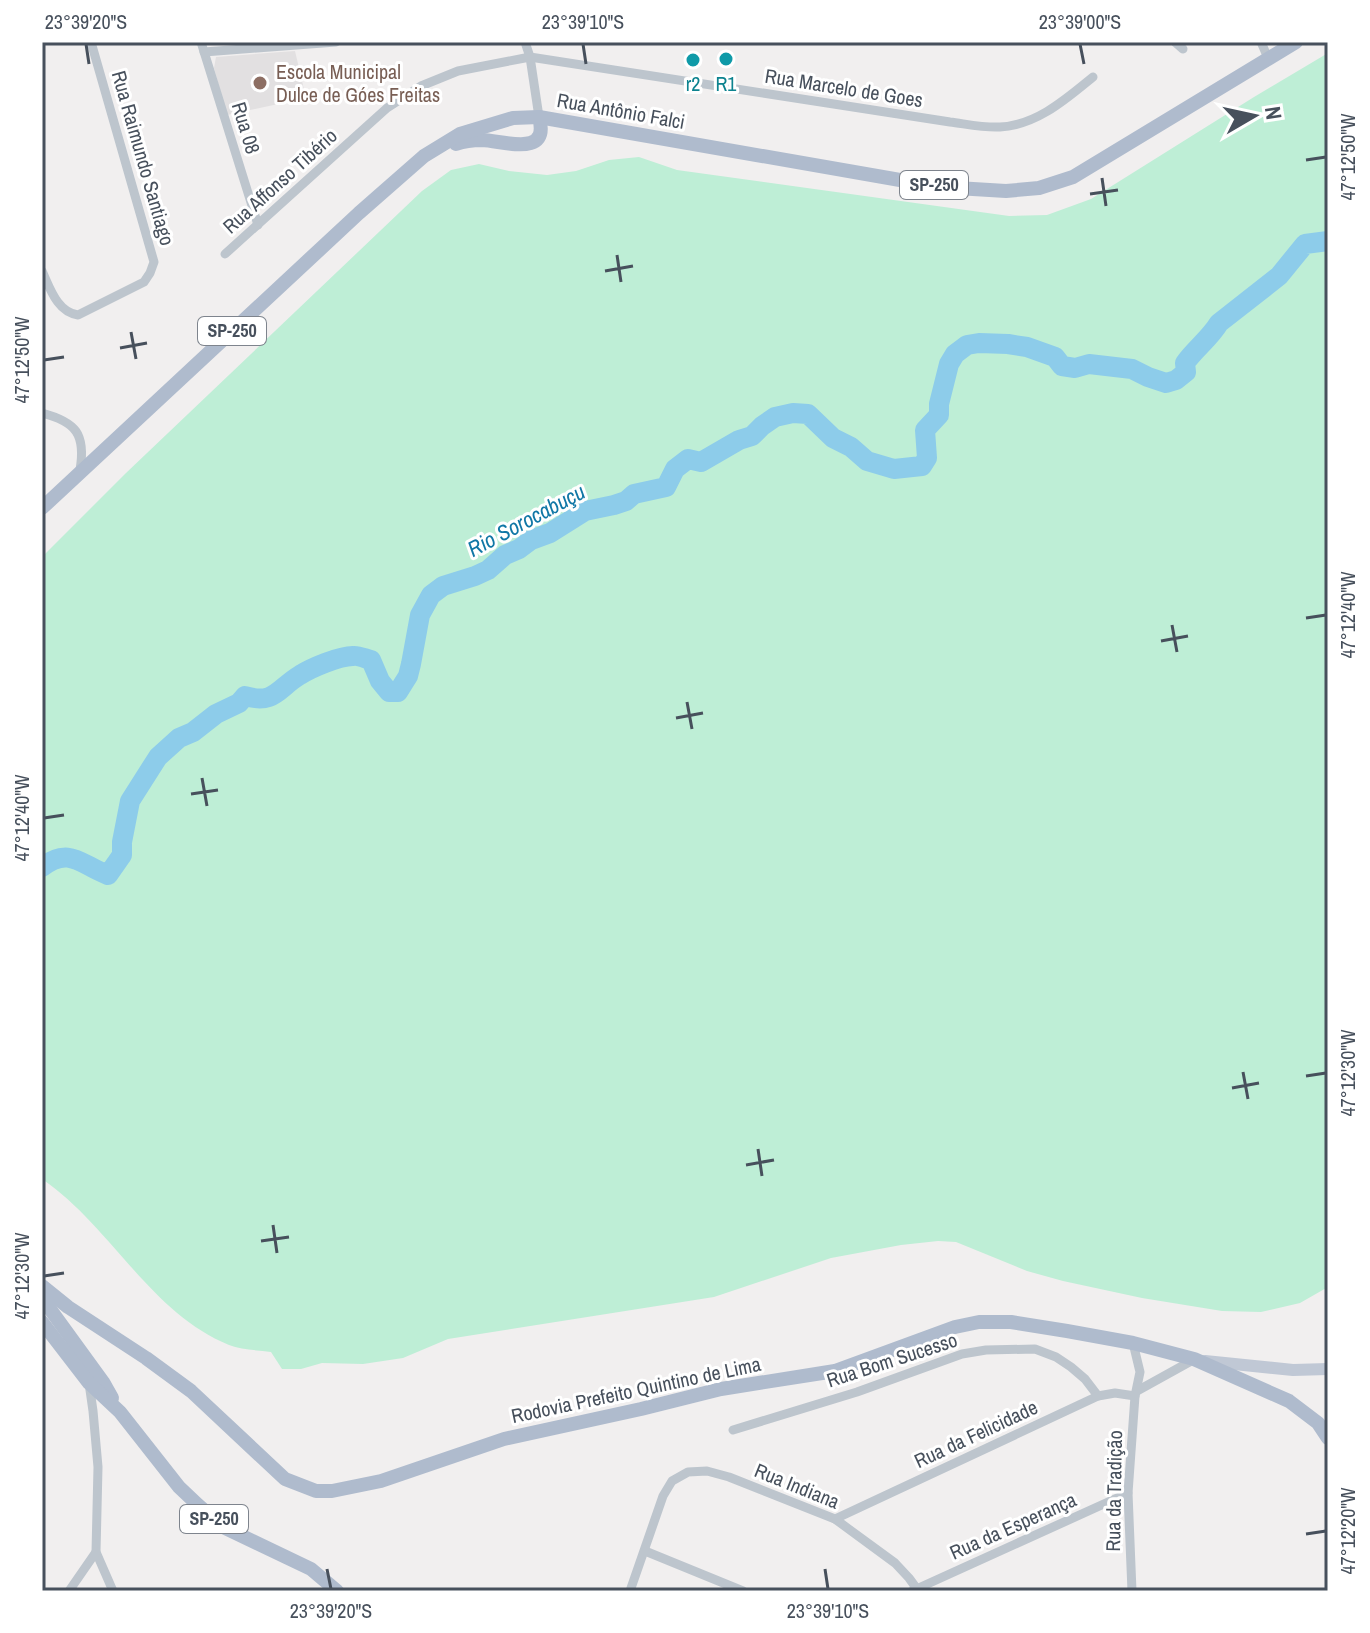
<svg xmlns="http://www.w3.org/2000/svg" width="1370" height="1633" viewBox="0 0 1370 1633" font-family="'Archivo Narrow',sans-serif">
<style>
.education{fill:#e2e0e1}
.green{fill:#beeed6}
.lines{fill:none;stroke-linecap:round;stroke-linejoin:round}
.river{stroke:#8dccea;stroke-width:20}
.street{stroke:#bdc5cd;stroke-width:9}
.secondary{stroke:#c0c8d5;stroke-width:12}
.primary{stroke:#afbbcd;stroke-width:14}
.ticks{fill:none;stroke:#47505c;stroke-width:3}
.culture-dot{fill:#0f9aa8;stroke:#fff;stroke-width:3}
.education-dot{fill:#8d6e63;stroke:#fff;stroke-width:3}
.labels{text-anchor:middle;stroke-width:6;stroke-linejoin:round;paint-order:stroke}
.shield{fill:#fff;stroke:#7e848d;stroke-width:2}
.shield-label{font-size:18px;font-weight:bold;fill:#47505c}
.education-label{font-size:20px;fill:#785e54;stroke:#fff;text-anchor:start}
.culture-label{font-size:20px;fill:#0d838f;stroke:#fff}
.street-label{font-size:20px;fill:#47505c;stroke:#fff}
.water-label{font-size:22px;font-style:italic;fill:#1077a6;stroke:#fff}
.neatline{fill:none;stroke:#47505c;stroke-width:3}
.ticks-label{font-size:20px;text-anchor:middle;fill:#47505c}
</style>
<rect width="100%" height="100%" fill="#f1efef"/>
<path class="education" d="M295,51l11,47 -79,17 -13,-47 2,-11z"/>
<path class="green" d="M1328,53v1234l-28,16 -39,9 -39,-1 -80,-13 -79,-17 -36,-10 -71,-29 -18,-1 -37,4 -70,13 -117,39 -266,42 -45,19 -40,6 -41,-1 -21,6h-19l-11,-17c-14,-2 -30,-2 -42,-7 -80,-33 -118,-119 -187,-166v-622l84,-84 296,-282 29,-21 28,-6 30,7 38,4 29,-4 33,-11 30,-3 38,13 332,46 38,-1 44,-16 163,-102z"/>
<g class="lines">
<path class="river" d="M42,867c28,-21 39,-2 66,8l14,-20v-13l8,-41 28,-44 21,-19 14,-6 23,-18 23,-11 6,-7c30,9 33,-8 55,-21 11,-7 39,-19 53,-19 5,-1 13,3 18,4l9,21 9,11h9l10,-16 3,-12 9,-49 11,-20 12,-9 32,-10 13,-6 17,-15 14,-6 12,-9 19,-7 35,-22 29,-6 12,-4 8,-7 32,-7 9,-18 13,-10 13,3 38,-22 13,-4 10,-10 13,-9 18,-4 15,1 25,24 18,9 16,14 27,8 28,-3 5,-8 -2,-28 14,-15v-11l10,-40 6,-10 12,-9 12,-2 29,1 19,3 28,10 7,9 13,2 14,-4 43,5 16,8 18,6 10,-3 10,-8 -1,-9c10,-14 25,-25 34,-40l60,-47 26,-32 23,-3"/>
<g class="street">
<path d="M201,42l57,183"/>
<path d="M525,42l5,15 9,60"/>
<path d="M1175,42l8,7"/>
<path d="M1261,42l7,16"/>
<path d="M204,52l132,-10"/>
<path d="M225,254l162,-146 34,-22 37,-15 72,-14 420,65c16,2 34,6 50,5 37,-2 66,-28 93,-50"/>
<path d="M42,271c8,17 15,41 36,44l66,-33 6,-9 4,-11 -63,-220"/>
<path d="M42,413c34,9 44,21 38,57"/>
<path d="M89,1383l4,28 5,56 -2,85 17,39"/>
<path d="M1137,1391l56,-31"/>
<path d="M733,1430l124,-38 105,-38 24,-4 49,-1 21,8 15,10 14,12 13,17"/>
<path d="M835,1519l263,-123 17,-3 20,3"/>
<path d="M645,1551l98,40"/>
<path d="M69,1591l27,-39"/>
<path d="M630,1591l33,-95 9,-15 16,-9 19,-1 22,6 106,42 60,44 14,15 8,11"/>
<path d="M912,1591l216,-98"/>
<path d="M1132,1591l-4,-98 7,-97 5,-24 -7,-29"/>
</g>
<path class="secondary" d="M1205,1361l88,9 35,-1"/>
<g class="primary">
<path d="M456,144c8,-3 17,-4 26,-4 23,1 68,18 57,-23"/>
<path d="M42,508l317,-295 65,-57 36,-22 53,-16 26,-1 401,70 66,4 33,-3 34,-11 223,-135"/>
<path d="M42,1286l26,21 78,51 45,33 94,88 31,12h16l49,-10 123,-42 137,-30 80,-20 114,-18 120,-44 24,-5h32l56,9 66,12 61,16 95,42 29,22 10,15"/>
<path d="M42,1298l61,84 9,16"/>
<path d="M42,1322l47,61 31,29 59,75 19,18 25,22 88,42 26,22"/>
</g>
</g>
<path class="ticks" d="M86,44l3,20M583,44l3,20M1080,44l4,20M1306,160l20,-3M1102,178l4,28M1090,194l28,-4M617,255l4,27M605,271l28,-5M131,332l5,27M120,348l27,-5M44,360l20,-3M1306,618l20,-3M1172,625l5,27M1161,641l27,-5M687,702l5,27M676,718l27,-5M202,778l5,28M191,794l27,-4M44,818l20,-3M1243,1072l5,27M1306,1076l20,-3M1232,1088l27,-5M758,1149l4,27M746,1165l28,-5M273,1225l4,28M261,1241l28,-4M44,1276l20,-3M1306,1534l20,-3M327,1569l4,20M825,1569l3,20"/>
<g class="culture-dot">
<circle cx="726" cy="59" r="8"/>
<circle cx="693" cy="60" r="8"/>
</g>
<circle class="education-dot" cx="260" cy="83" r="8"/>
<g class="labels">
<g class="shield">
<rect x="900" y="171" width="68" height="28" rx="6"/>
<rect x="198" y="317" width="68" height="28" rx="6"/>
<rect x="180" y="1505" width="68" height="28" rx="6"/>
</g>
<g class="shield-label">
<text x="934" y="191">SP-250</text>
<text x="232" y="337">SP-250</text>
<text x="214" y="1525">SP-250</text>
</g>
<g class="education-label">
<text x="276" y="79">Escola Municipal<tspan x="276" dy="23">Dulce de Góes Freitas</tspan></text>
</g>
<g class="culture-label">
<text x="693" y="91">r2</text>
<text x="726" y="91">R1</text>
</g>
<g class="street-label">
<text transform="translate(844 88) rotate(9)" y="7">Rua Marcelo de Goes</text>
<text transform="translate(621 111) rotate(10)" y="7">Rua Antônio Falci</text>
<text transform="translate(246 128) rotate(73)" y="7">Rua 08</text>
<text transform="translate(143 158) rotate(74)" y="7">Rua Raimundo Santiago</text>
<text transform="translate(280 181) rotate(-42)" y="7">Rua Affonso Tibério</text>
<text transform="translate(892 1360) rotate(-18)" y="7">Rua Bom Sucesso</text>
<text transform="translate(636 1390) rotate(-12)" y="7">Rodovia Prefeito Quintino de Lima</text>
<text transform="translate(976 1434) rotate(-25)" y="7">Rua da Felicidade</text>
<text transform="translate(797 1486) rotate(22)" y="7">Rua Indiana</text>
<text transform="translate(1114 1491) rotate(-89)" y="7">Rua da Tradição</text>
<text transform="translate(1013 1526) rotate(-24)" y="7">Rua da Esperança</text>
</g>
<g class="water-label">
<text transform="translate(526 520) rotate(-28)" y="8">Rio Sorocabuçu</text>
</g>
</g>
<rect width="1370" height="1633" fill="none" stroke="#ffffff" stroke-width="88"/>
<g transform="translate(1254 116) rotate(81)" stroke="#ffffff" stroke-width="6" paint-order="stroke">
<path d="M0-6L14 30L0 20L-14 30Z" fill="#47505c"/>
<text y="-12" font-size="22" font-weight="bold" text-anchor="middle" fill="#47505c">N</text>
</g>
<rect x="44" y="44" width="1282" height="1545" class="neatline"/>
<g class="ticks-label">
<text x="86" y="29">23°39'20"S</text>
<text x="583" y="29">23°39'10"S</text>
<text x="1080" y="29">23°39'00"S</text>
<text transform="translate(1348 157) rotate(-90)" y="7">47°12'50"W</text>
<text transform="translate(22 360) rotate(-90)" y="7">47°12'50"W</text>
<text transform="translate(1348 615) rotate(-90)" y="7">47°12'40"W</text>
<text transform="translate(22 818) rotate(-90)" y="7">47°12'40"W</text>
<text transform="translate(1348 1073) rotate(-90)" y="7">47°12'30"W</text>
<text transform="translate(22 1276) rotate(-90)" y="7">47°12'30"W</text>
<text transform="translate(1348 1531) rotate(-90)" y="7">47°12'20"W</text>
<text x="331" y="1618">23°39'20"S</text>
<text x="828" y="1618">23°39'10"S</text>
</g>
</svg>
